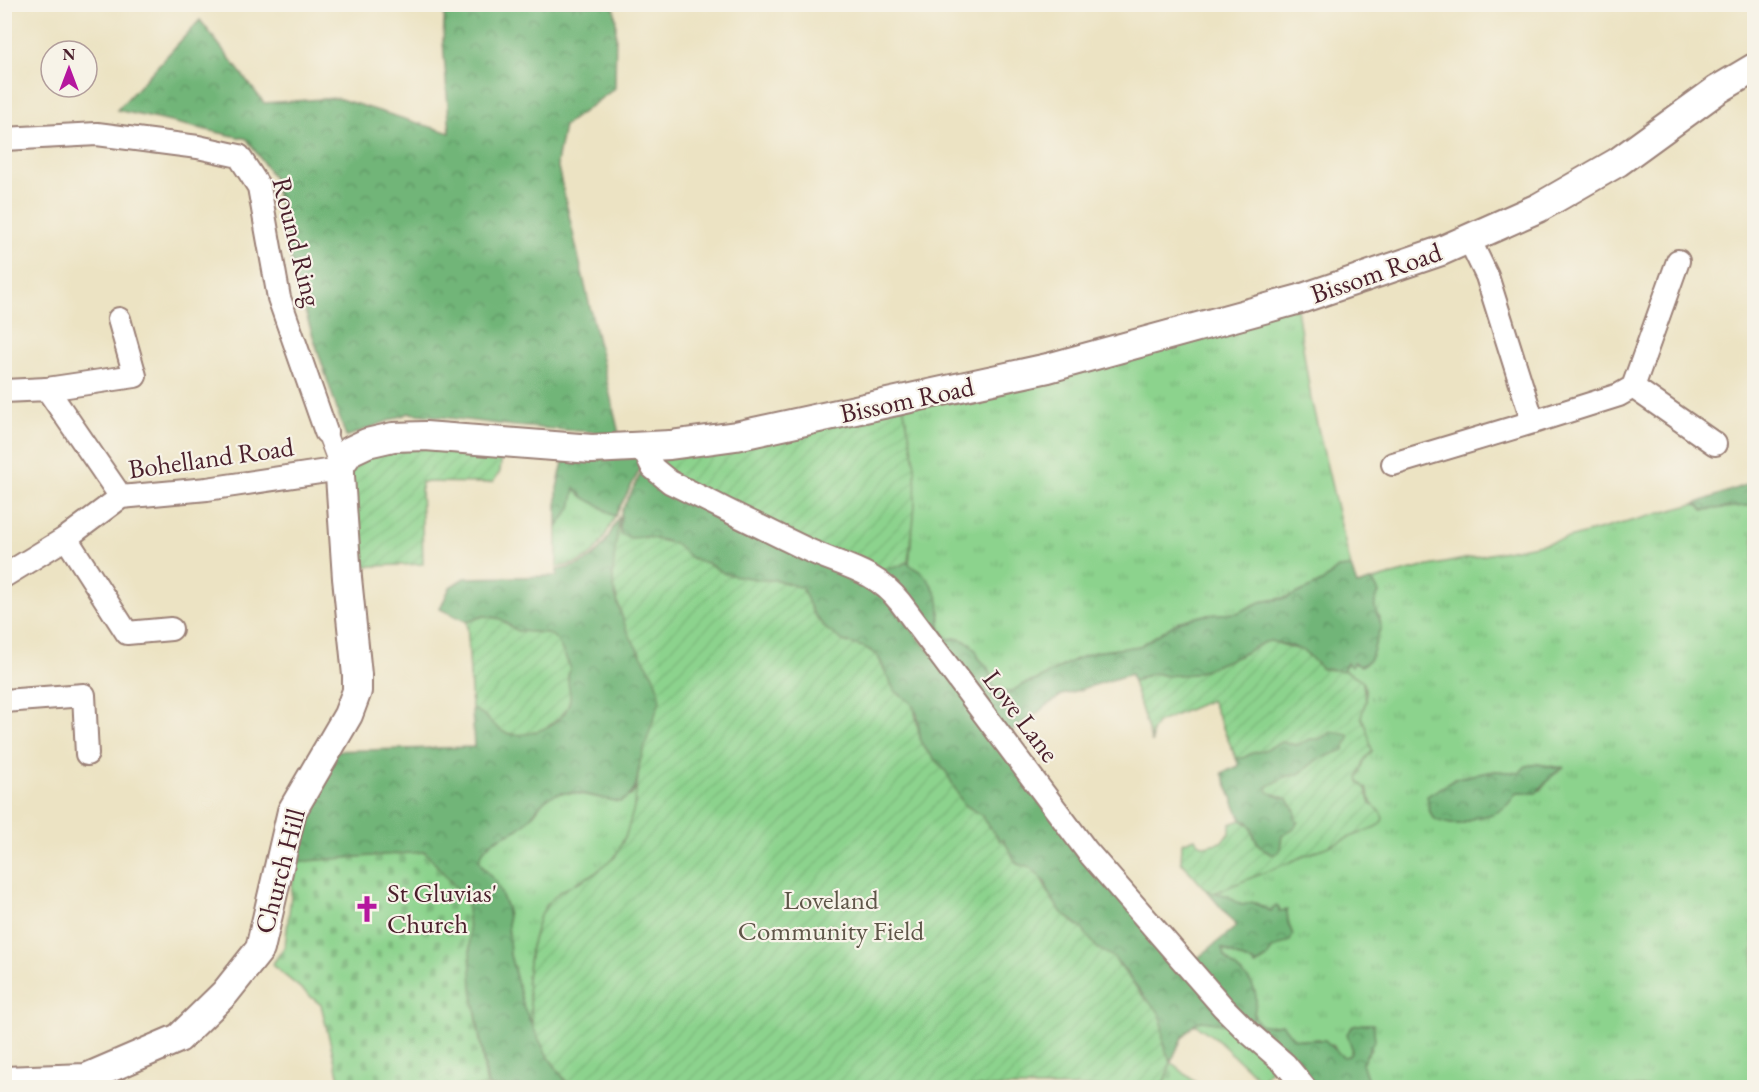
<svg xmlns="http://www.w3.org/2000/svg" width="1759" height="1092" viewBox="0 0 1759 1092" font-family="'EB Garamond',serif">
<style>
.grass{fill:url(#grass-tufts);stroke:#6b795c;stroke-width:1.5;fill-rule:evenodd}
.forest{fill:url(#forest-crowns);stroke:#5e6a52;stroke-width:1.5}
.cemetery{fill:url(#cemetery-stones);stroke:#6b795c;stroke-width:1.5}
.garden{fill:url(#garden-furrows);stroke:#6b795c;stroke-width:1.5}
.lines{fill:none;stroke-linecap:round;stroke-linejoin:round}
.pedestrian-casing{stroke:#9b8177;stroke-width:21}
.minor-casing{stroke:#9b8177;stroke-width:26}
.tertiary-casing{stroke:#9b8177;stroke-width:32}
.pedestrian{stroke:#fff;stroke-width:18}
.minor{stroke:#fff;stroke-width:22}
.tertiary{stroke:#fff;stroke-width:28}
.labels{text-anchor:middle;stroke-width:4.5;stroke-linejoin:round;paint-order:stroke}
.street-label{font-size:27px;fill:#4a1f2b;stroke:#f7f3e8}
.poi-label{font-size:27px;fill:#4a1f2b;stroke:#f7f3e8;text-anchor:start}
.park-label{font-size:27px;fill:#5e5548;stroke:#f7f3e8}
</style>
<defs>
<pattern id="grass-tufts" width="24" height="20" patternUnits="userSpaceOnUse" patternTransform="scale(1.5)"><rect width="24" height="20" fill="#8cd38d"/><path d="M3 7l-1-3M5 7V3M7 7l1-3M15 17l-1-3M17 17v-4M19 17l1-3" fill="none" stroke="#7ab57a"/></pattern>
<pattern id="forest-crowns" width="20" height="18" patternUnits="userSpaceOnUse" patternTransform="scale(1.5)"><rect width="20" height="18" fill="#71b578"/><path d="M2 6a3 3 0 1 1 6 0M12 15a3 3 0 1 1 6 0" fill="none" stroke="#5f9363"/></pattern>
<pattern id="cemetery-stones" width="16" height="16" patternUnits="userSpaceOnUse" patternTransform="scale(1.5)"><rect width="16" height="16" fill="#8cd38d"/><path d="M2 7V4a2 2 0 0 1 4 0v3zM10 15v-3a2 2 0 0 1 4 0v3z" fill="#7ab57a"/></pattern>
<pattern id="garden-furrows" width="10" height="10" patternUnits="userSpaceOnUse" patternTransform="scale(1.5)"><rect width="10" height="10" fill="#8cd38d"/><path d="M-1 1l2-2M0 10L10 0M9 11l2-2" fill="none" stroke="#7ab57a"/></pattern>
</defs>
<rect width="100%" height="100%" fill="#f7f3e8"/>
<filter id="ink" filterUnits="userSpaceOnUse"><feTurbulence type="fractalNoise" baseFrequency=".0167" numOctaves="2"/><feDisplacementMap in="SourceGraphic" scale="12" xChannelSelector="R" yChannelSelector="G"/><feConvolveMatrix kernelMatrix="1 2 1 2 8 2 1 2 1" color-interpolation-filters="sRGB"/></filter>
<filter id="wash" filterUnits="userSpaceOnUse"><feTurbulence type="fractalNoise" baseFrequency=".008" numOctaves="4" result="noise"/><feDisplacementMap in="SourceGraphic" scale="24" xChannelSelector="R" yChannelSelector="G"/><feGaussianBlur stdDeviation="1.35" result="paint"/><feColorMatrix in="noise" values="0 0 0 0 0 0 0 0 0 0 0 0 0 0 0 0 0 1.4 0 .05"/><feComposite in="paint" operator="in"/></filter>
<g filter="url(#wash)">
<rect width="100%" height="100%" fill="#ece3c3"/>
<g class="grass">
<path d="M1296,302l15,97 40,168 -13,1 -16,14 -29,14 -33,6 -23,11 -31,2 -26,6 -40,25 -45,6 -21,8 -39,21 -11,3 -13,8h-11c-8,-6 -8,-12 -11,-21 -2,-6 -8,-9 -11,-15 -6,-12 -14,-20 -30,-17 -15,-13 -7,-34 -15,-51 -7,-14 -16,-14 -24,-23l6,-78 -1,-29 -12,-56z"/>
<path d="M575,487c6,11 14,12 23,18 7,4 9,9 17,11 -15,31 -21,47 -58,51v-40l14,-19z"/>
<path d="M1694,504l5,1 5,5 50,-5v582h-387v-9l-5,-15 9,-14 -18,-23 -6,8c3,9 8,13 2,22l-6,1 -7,-6 -2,-5 -15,-7 -15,1 -11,-2 -11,-14 -18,2 -8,-4c-5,-13 3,-26 -5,-38 -9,-15 -24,-17 -30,-36 11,5 20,12 32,14l2,4 12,-8 5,-9 20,-17 -4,-9 -1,-12h-7l-1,-4 -4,-1 -4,5 -15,-8 -13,2 -4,-1 -11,-8 -14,-3 167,-69 -2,-14c-11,-6 -7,-12 -12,-21 -4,-5 -5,-1 -8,-7 -5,-9 7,-25 13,-31 -3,-9 -9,-22 -11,-32 -1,-7 4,-12 5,-18 2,-16 -9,-29 -24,-29l5,-9c5,0 11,2 15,2 13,-1 15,-38 18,-48 -9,-9 -7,-14 -1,-24l-5,-10 -4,-2 49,-13 142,-28zM1538,764l25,4 -12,9 -10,13 -16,3h-9c-10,18 -23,22 -42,25 -1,0 -7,4 -8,4 -8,4 -24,2 -32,-4 -6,-5 -5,-14 -6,-22l29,-18 38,-7 25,2 6,-7z"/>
<path d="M637,787l-5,35 -17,35 -21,17 -17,8 -37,34 -9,31 -4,32 6,48 -9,-19 -14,-53 -3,-47 -11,-26 -14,-16 -3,-7 5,-12c17,-11 36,-18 50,-33 6,-7 10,-17 20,-20 16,-4 34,2 50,5 8,2 19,-2 27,-3z"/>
<path d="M1202,1020l21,4 12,-1 41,41 -15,17 -46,-43 -19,-13h-4z"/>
</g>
<g class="forest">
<path d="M445,5h169l2,18 -1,65 -51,38 -7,37 62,271 -104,-8 -106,-13 -63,24 -49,-150 -24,-110 -26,-38 -130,-29 83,-90 64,83 73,-5 113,35 -7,-92z"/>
<path d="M566,449l80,9 -31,58c-7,-2 -10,-8 -17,-11 -9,-5 -17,-7 -23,-17l-4,20 -14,19v-39z"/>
<path d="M648,460l218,114 369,449 -12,1 -21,-3 -7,2 -13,15 -11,24 -9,-17v-25l-43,-57 -22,-15 -20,-24 -15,-11 -11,-15 -6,-16 -17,-15 -9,-2 -4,-4 -12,-22 -3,2 -19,-26 -18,-11 -17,-32 -20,-22 -5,-7 -4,-29 -6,-11 -17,-13 -14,-30 -8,-9 -29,-10 -17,-12 -13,-16 -11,-25 -26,-8h-14l-37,-6 -16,-10 -18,-6 -10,-9 -15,-8 -19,-4 -16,1 -11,-4 1,-22z"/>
<path d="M1754,478v27l-51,5 -4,-5 -5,-1 59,-22z"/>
<path d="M619,516c-1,20 -8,55 -5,73 4,17 10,36 19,52 10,18 27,35 27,57 0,21 -14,42 -19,62 -6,20 0,31 -21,42 -23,-3 -56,-19 -76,-1 -10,9 -14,21 -26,28 -17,10 -30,9 -39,30l3,7 14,16 11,26 3,47 14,53 22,45 24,34h-82l-16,-99 -5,-87 -42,-49 -143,11 47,-112 145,-4 -2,-38 9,3 15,14 62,-6c21,-20 4,-30 12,-53l-13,-27 -12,-7 -28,-2 -17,-12 -7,-2 -9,-1 -17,6 -27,-13 10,-22 14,-9 93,-2v-6c39,-6 46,-22 62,-54z"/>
<path d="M908,561c3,8 8,7 14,12 6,5 13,17 16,25 6,15 -5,29 10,41l7,-1 15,5 7,9 1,6 9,8 8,23 5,3h11l12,-8 12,-3 39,-21 21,-8 45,-6 40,-25 26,-6 31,-2 23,-11 27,-4 35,-16 16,-14 13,-1 6,18 13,-4 4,2 5,10c-11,19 2,17 2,35 -9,14 -3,29 -20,38l-8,-3 -2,4 -4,-4 -5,9 -20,-3 -6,-3 -8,-12 -16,-8 -22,-5 -7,2 -24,13 -45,18 -15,2h-14l-6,-2 -15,2 -11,6 -2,-8 -69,21 -59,42 -109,-144 -13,-23 18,-4z"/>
<path d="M1331,732l20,2 -6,16 -28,10 -18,14 -15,3 -9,7 -2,11 15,4 7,12 1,9 3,1 -5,7 -12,8 -2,15 -6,4c-19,-7 -18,-18 -26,-33l-7,-2 -19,-47 17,-7 -3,-8h7l9,-5 10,-2 20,-9 15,3 13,-6 12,-2z"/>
<path d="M1538,764l17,4 9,-1 -9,6 -19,20h-20c-10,18 -22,22 -42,25 -1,0 -6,3 -8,4 -8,4 -24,2 -32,-4 -6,-5 -5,-14 -7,-22l30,-18 38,-7 24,2 7,-7z"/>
<path d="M1206,890l22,6 11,8 4,1 9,-3 19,9 6,-6 3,6 7,-1 1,13 5,12 -3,6 -18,8 -5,9 -9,5 -2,3 -3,-4c-11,-2 -20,-8 -31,-14 5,22 32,25 34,49 1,6 -2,12 -2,19l5,8 11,2 12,-2 11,14 11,2h21l18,17 6,-1c6,-9 0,-13 -2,-22 5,-11 14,-10 26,-10l2,15 -13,24 5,15v9h-61l-118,-121 49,-40z"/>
</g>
<g class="cemetery">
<path d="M425,852l42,49 5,87 14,94 4,5h-149l-20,-82 -49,-40 13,-19 10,-84z"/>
<path d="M1171,1062l30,25 -39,1z"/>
</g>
<g class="garden">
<path d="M902,402c4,18 9,37 12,55 4,35 0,70 -6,104l-9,5 -18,4 -47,-16 -180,-87 16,-21z"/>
<path d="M503,443l-3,29 -7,10 -9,1 -63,-1 2,82 -75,3 3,-114z"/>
<path d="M619,516l1,18 11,4 16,-1 28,7 16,14 18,6 16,10 37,6h14l26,8 11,25 13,16 17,12 23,7 11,7 17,35 17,13 3,5 7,35 5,7 20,22 17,32 18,11 19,26 3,-2 12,22 4,4 9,1 12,10 11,22 11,15 20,16 15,19 16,9 29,38 16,16 4,9 1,25 8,17 -9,25h-592l-24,-34 -13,-26 -6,-48 4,-32 9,-31 8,-13 13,-12 33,-17 21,-17 11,-22 8,-27 6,-46 20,-62c-3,-30 -25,-48 -35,-75 -5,-15 -12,-33 -12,-49 0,-19 5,-41 6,-60z"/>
<path d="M484,616l16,3 17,12 28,2 6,2 6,5 13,27c-6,16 3,24 -1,36 -6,23 -47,39 -67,28 -11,-7 -16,-18 -30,-22l-5,-87z"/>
<path d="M1270,641l34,10 18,18 24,2 16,9 4,20 -5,17 5,9 6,25 -7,8 -7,18 1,5 7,7 5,15 8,6 4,8 -2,6 -6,3 -161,66 -8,-3 -25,-28 1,-19 13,-5 3,5 7,3 16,-4 9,-9v-9l11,-4 9,5c3,13 10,26 24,30l6,-4 2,-15 12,-8 5,-6 -3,-1 -1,-10 -7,-12 -20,-7 -1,-5 18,-10 14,-3 18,-14 27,-10 6,-15 -19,-3 -12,7h-9l-13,6 -15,-3 -20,9 -10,2 -9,5h-7l-25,-58 -54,23 -5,9v11l-19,-61 21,-9 11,3 29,-2 45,-18 24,-13z"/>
</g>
</g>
<g filter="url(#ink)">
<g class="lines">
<defs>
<path id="pedestrian" d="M326,432l14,37"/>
<g id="minor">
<path d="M4,139l93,-5 101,13 41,9 20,31 20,111 47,134"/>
<path d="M1469,239l18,37 46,146 86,-27 14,-8 45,-126"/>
<path d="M1633,387l82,57"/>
<path d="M47,389l88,-13 -16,-57"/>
<path d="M4,391l43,-2 74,108"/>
<path d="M643,448l10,20 17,14c45,22 90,45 136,67 36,17 68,20 94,53l187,249 136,156 25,25 37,32 20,24"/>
<path d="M1393,464l140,-42"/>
<path d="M66,538l61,95 44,-4"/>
<path d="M4,576l62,-38 55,-41 86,-8 133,-20"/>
<path d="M4,701l80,-6 3,59"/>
</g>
<path id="tertiary" d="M4,1081l82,-3 93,-40 46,-45 35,-44 32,-138 56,-96 9,-24v-16l-10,-97 -7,-102v-11l10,-14 17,-8 26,-6 32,-1 167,13 78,-4 66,-9 312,-68 252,-69 141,-48 97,-43 80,-46 99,-72 37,-22"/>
</defs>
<use href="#pedestrian" class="pedestrian-casing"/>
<use href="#minor" class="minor-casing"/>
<use href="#tertiary" class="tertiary-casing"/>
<use href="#pedestrian" class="pedestrian"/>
<use href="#minor" class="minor"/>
<use href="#tertiary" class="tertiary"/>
</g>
</g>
<defs>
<symbol id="church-bare" viewBox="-9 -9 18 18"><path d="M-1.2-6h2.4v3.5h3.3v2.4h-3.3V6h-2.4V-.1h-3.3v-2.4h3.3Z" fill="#b5179e" stroke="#f7f3e8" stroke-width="2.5" paint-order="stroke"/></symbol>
</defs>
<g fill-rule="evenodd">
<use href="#church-bare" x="348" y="890" width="38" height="38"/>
</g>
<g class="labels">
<g class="street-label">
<text transform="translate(297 242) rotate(76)" y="9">Round Ring</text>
<text transform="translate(1376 273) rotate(-19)" y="9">Bissom Road</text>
<text transform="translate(907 400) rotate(-12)" y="9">Bissom Road</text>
<text transform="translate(211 458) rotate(-8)" y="9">Bohelland Road</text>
<text transform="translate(1021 716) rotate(53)" y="9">Love Lane</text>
<text transform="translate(280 871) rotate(-75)" y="9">Church Hill</text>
</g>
<g class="poi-label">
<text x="387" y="902">St Gluvias'<tspan x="387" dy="31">Church</tspan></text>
</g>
<g class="park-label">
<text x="831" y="909">Loveland<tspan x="831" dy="31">Community Field</tspan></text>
</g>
</g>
<rect width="1759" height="1092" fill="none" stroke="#f7f3e8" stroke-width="24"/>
<g transform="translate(69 69)"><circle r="28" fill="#f7f3e8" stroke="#b29e9c" stroke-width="1.5"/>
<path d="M0-4.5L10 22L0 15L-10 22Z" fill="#b5179e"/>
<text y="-9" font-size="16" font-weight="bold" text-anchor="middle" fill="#4a1f2b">N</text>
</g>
</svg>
